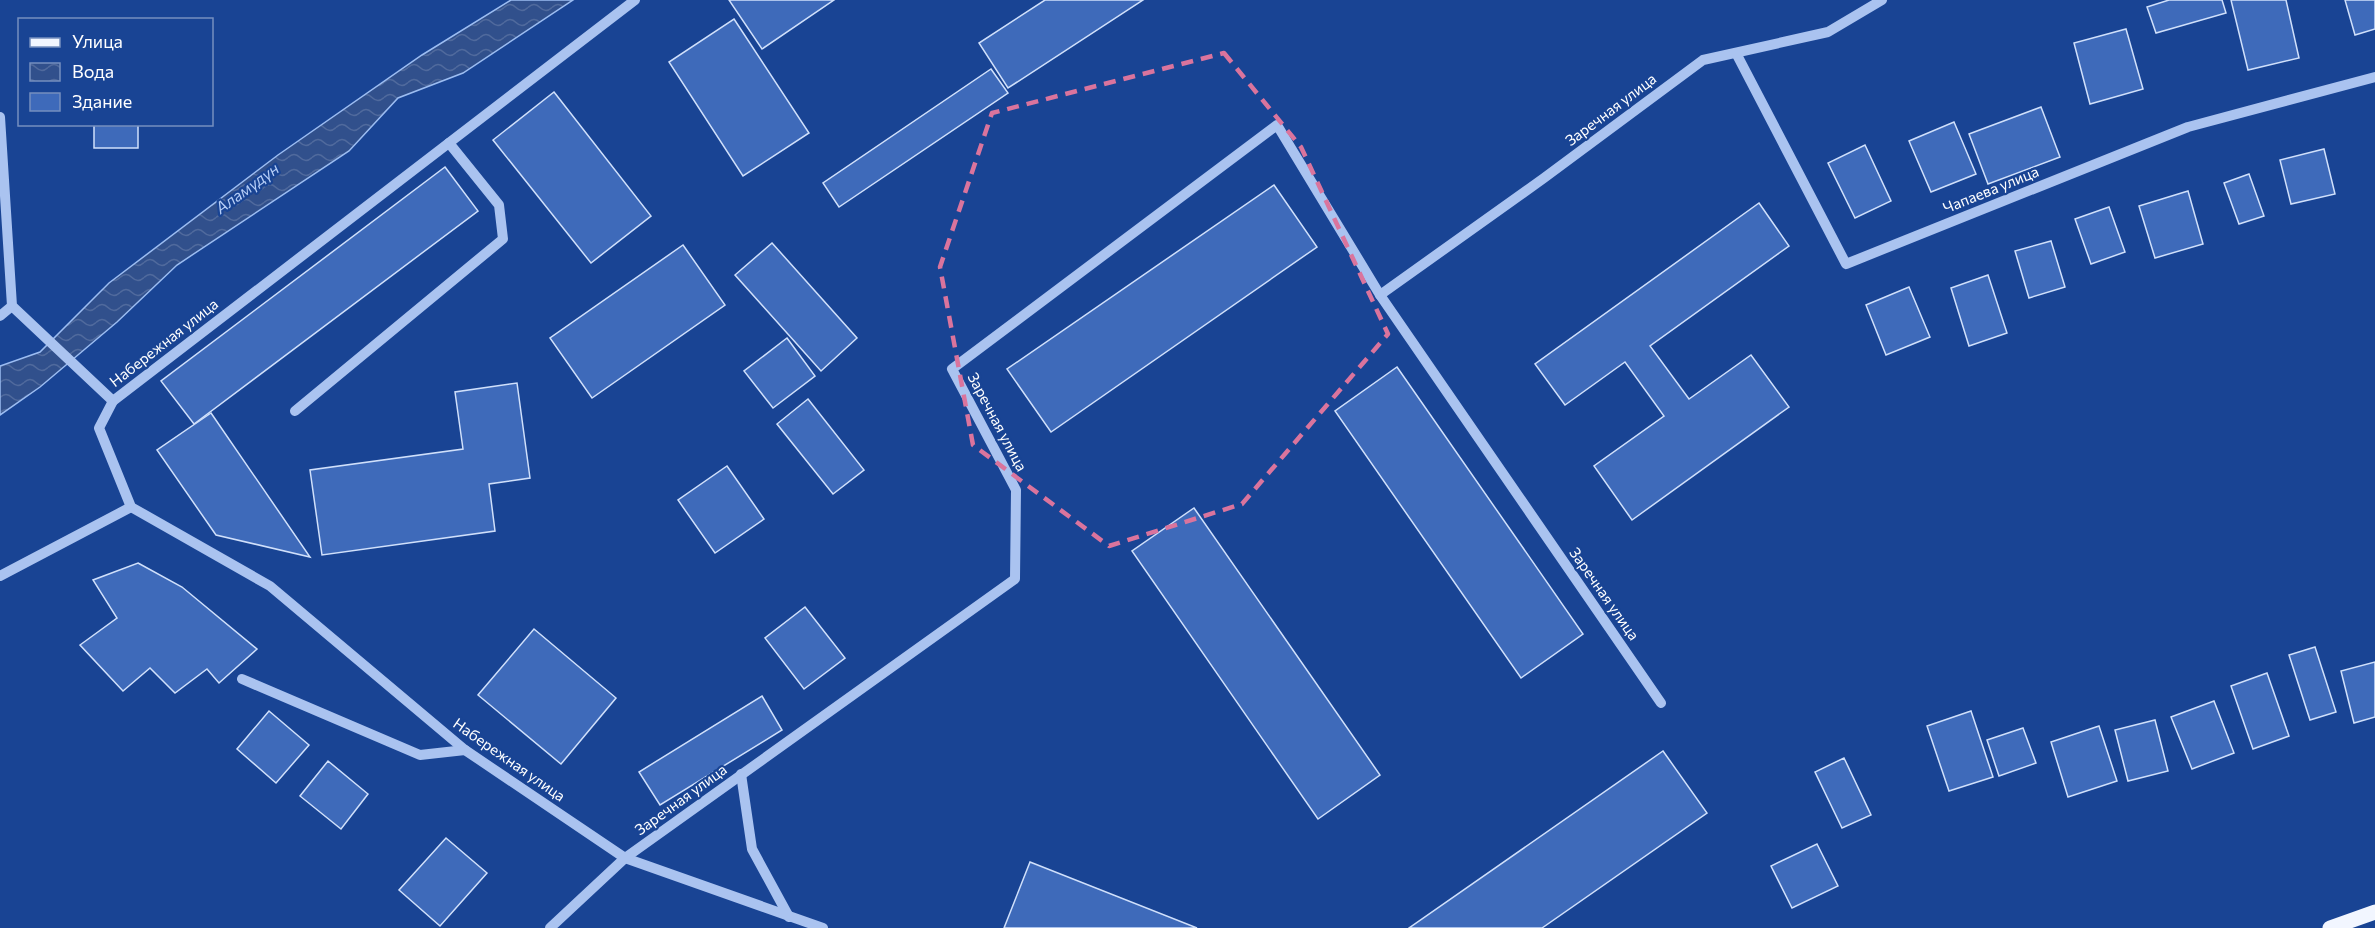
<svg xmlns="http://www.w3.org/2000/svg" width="2375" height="928" viewBox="0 0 2375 928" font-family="Commissioner,sans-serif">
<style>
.water{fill:url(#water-waves);stroke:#9cbdf2;stroke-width:1.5}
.building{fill:#3e6aba;stroke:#d0e0fb;stroke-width:1.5}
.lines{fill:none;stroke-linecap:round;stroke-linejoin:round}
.minor{stroke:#aac3f0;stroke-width:10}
.major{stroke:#f2f6ff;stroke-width:15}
.marked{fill:none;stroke:#da749d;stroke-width:4.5;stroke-dasharray:12 8;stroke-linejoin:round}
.labels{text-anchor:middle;stroke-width:4.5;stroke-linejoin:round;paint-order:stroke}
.street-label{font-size:15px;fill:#fff;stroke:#194494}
.water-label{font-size:16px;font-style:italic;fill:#b6cef7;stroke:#194494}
</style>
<defs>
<pattern id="water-waves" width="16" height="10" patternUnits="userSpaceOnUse" patternTransform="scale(1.5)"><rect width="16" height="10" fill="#31508c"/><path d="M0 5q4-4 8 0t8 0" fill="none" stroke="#506a9d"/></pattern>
</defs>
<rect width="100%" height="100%" fill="#194494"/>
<path class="water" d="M511,0h62l-110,73 -65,25 -49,53 -172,114 -60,57 -77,65 -40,28v-49l40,-14 69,-69 169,-128 144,-100z"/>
<g class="building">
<path d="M729,0h105l-72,49z"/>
<path d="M1045,0h98l-135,88 -29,-45z"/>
<path d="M2169,0h53l4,13 -70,20 -9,-26z"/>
<path d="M2231,0h55l13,58 -51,12z"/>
<path d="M2345,0h30v29l-20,6z"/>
<path d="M734,19l75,114 -66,43 -74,-114z"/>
<path d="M2126,29l17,60 -53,15 -16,-61z"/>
<path d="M991,69l17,24 -169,114 -16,-24z"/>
<path d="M554,92l97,124 -60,47 -98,-123z"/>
<path d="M2041,107l19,50 -72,27 -19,-50z"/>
<path d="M1954,122l22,52 -45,18 -22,-51z"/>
<rect x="94" y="124" width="44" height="24"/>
<path d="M1865,145l26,56 -36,17 -27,-55z"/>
<path d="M2324,149l11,45 -44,10 -11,-44z"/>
<path d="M445,167l33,44 -284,213 -33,-43z"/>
<path d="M2249,174l15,42 -25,8 -15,-41z"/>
<path d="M1274,185l43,62 -266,185 -44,-63z"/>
<path d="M2188,191l15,53 -48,14 -16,-52z"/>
<path d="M1759,203l30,43 -139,100 39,53 62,-44 38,52 -157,113 -38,-54 70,-50 -39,-54 -60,43 -30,-41z"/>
<path d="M2109,207l16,45 -34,12 -16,-45z"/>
<path d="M2051,241l14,46 -36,11 -14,-47z"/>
<path d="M772,243l85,95 -36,33 -86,-96z"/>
<path d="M683,245l42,60 -133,93 -42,-60z"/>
<path d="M1988,275l19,58 -38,13 -18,-58z"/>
<path d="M1909,287l21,50 -44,18 -20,-50z"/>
<path d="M787,338l28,38 -42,32 -29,-37z"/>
<path d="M1397,367l186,267 -62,44 -186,-267z"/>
<path d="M517,383l13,95 -41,6 6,47 -173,24 -12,-85 153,-21 -8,-57z"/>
<path d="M808,399l56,71 -31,24 -56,-70z"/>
<path d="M211,413l99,144 -94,-22 -59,-85z"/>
<path d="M727,466l37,53 -49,34 -37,-53z"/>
<path d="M1194,508l186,267 -62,44 -186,-268z"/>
<path d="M138,563l44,24 75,62 -38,34 -12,-14 -32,24 -25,-25 -27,23 -43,-46 37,-27 -24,-38z"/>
<path d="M805,607l40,51 -41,31 -39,-51z"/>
<path d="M534,629l82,69 -55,66 -83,-69z"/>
<path d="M2315,647l21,65 -26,8 -21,-65z"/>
<path d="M2375,662v55l-21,6 -13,-52z"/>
<path d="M2267,673l22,63 -36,13 -22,-63z"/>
<path d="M762,696l20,34 -122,75 -21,-33z"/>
<path d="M2214,701l20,52 -42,16 -21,-52z"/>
<path d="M269,711l40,34 -33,38 -39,-34z"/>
<path d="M1971,711l22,66 -44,14 -22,-65z"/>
<path d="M2155,720l13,51 -40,10 -13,-51z"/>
<path d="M2099,726l18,55 -49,16 -17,-55z"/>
<path d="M2023,728l13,35 -37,13 -12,-36z"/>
<path d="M1663,751l44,62 -165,115h-133z"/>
<path d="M1844,758l27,57 -29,13 -27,-56z"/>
<path d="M328,761l40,33 -27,35 -41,-33z"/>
<path d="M446,838l41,35 -47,53 -41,-36z"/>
<path d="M1817,844l21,42 -46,22 -21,-42z"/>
<path d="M1030,862l167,66h-193z"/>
</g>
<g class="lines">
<g class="minor">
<path d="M635,0l-522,401 -14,27 32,79 139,79 195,164 160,108 198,70"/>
<path d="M1736,53l110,211 342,-137 187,-50"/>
<path d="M0,117l12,189 101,95"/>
<path d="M1380,295l164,-117 159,-118 125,-28 54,-32"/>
<path d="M0,316l12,-10"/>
<path d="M295,411l208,-172 -4,-34 -50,-62"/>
<path d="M0,576l131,-69"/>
<path d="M242,679l178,76 45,-5"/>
<path d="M741,774l11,75 37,68"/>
<path d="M550,928l75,-70 390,-279 1,-89 -64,-121 325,-244 103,170 281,408"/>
</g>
<path class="major" d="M2330,928l45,-16"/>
</g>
<path class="marked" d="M1224,53l77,94 87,187 -146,170 -133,42 -136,-101 -33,-178 52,-154z"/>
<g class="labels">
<g class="street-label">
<text transform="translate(1611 110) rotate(-37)" y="5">Заречная улица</text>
<text transform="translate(1991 190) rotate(-22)" y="5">Чапаева улица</text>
<text transform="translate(164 343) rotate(-38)" y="5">Набережная улица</text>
<text transform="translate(997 422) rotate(62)" y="5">Заречная улица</text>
<text transform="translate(1604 594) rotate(55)" y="5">Заречная улица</text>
<text transform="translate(509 760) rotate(35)" y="5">Набережная улица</text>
<text transform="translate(681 800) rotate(-36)" y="5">Заречная улица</text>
</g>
<g class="water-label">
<text transform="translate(247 188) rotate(-36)" y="6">Аламүдүн</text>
</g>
</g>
<rect x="18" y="18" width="195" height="108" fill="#194494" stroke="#758fbf" stroke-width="1.5"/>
<rect x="30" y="38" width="30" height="9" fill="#f2f6ff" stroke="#758fbf" stroke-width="1.5"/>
<text x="72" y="48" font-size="18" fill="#ffffff">Улица</text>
<rect x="30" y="63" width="30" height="18" fill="url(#water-waves)" stroke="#758fbf" stroke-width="1.5"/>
<text x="72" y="78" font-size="18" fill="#ffffff">Вода</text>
<rect x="30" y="93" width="30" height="18" fill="#3e6aba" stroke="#758fbf" stroke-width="1.5"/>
<text x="72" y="108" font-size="18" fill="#ffffff">Здание</text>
</svg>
